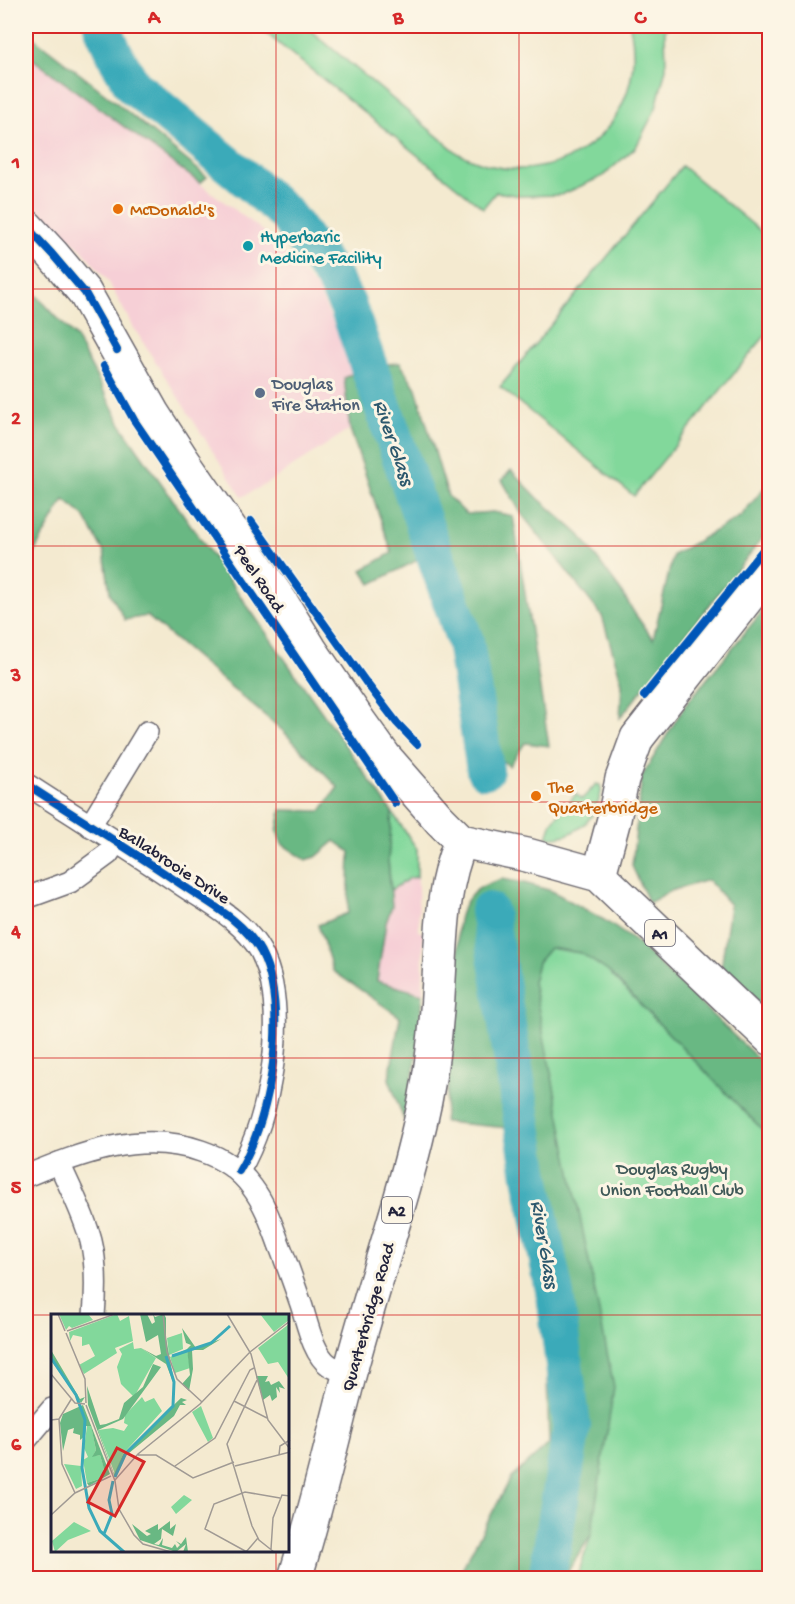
<svg xmlns="http://www.w3.org/2000/svg" width="795" height="1604" viewBox="0 0 795 1604" font-family="'Gochi Hand',sans-serif">
<style>
.built{fill:#f6cfd6}
.green{fill:#82d89b;stroke:#527d6b;stroke-width:1.5}
.forest{fill:#69b883;stroke:#466d5f;stroke-width:1.5}
.lines{fill:none;stroke-linecap:round;stroke-linejoin:round}
.river{stroke:#3baab9;stroke-width:38}
.minor-casing{stroke:#6c686f;stroke-width:24}
.trunk-casing{stroke:#6c686f;stroke-width:36}
.minor{stroke:#fff;stroke-width:21}
.trunk{stroke:#fff;stroke-width:33}
.cycleway-casing{stroke:#fcf5e5;stroke-width:11}
.cycleway{stroke:#0057b8;stroke-width:8}
.grid{fill:none;stroke:#d62828;stroke-width:1.5;stroke-opacity:0.55}
.food-dot{fill:#e8710a;stroke:#fcf5e5;stroke-width:2}
.culture-dot{fill:#0f9aa8;stroke:#fcf5e5;stroke-width:2}
.service-dot{fill:#5c6f8a;stroke:#fcf5e5;stroke-width:2}
.labels{text-anchor:middle;stroke-width:6;stroke-linejoin:round;paint-order:stroke}
.shield{fill:#fcf5e5;stroke:#63616e;stroke-width:1.5}
.shield-label{font-size:16px;font-weight:bold;fill:#22223b}
.food-label{font-size:18px;fill:#c56008;stroke:#fcf5e5;text-anchor:start}
.culture-label{font-size:18px;fill:#0d838f;stroke:#fcf5e5;text-anchor:start}
.service-label{font-size:18px;fill:#4e5e75;stroke:#fcf5e5;text-anchor:start}
.street-label{font-size:18px;fill:#22223b;stroke:#fcf5e5}
.park-label{font-size:18px;fill:#3f5958;stroke:#fcf5e5}
.water-label{font-size:20px;font-style:italic;fill:#2c586d;stroke:#fcf5e5}
.inset-river{fill:none;stroke:#3baab9;stroke-width:3}
.inset-road{fill:none;stroke:#a09a94;stroke-width:1.5}
.view{fill:#d62828;fill-opacity:0.15;stroke:#d62828;stroke-width:3}
.inset-edge{fill:none;stroke:#22223b;stroke-width:3}
.neatline{fill:none;stroke:#d62828;stroke-width:2}
.grid-label{font-size:20px;text-anchor:middle;font-weight:bold;fill:#d62828}
</style>
<rect width="100%" height="100%" fill="#fcf5e5"/>
<filter id="ink" filterUnits="userSpaceOnUse"><feTurbulence type="fractalNoise" baseFrequency=".0167" numOctaves="2"/><feDisplacementMap in="SourceGraphic" scale="12" xChannelSelector="R" yChannelSelector="G"/><feConvolveMatrix kernelMatrix="1 2 1 2 8 2 1 2 1" color-interpolation-filters="sRGB"/></filter>
<filter id="wash" filterUnits="userSpaceOnUse"><feTurbulence type="fractalNoise" baseFrequency=".008" numOctaves="4" result="noise"/><feDisplacementMap in="SourceGraphic" scale="24" xChannelSelector="R" yChannelSelector="G"/><feGaussianBlur stdDeviation="1.35" result="paint"/><feColorMatrix in="noise" values="0 0 0 0 0 0 0 0 0 0 0 0 0 0 0 0 0 1.4 0 .05"/><feComposite in="paint" operator="in"/></filter>
<g filter="url(#wash)">
<rect width="100%" height="100%" fill="#f4ead0"/>
<g class="built">
<path d="M26,54l240,179 51,56 40,82 -13,7 6,51 -79,52 -29,16 -110,-172 -24,-44 -27,-32 -55,-50z"/>
<path d="M392,812l25,37 2,82 4,2v61l-46,-13 9,-58 6,-17 -4,-46z"/>
</g>
<g class="green">
<path d="M257,26h48l154,128c19,8 37,15 57,15 79,1 131,-68 114,-143h39l-4,5 1,37 -10,40 -20,39 -33,29 -42,19 -40,1 -25,-4 -13,16z"/>
<path d="M682,166l87,72v93l-135,165 -134,-109z"/>
<path d="M596,784l4,1c2,6 1,9 -1,15 -6,23 -28,39 -52,37l5,-15 24,-28 6,5z"/>
<path d="M392,812l25,37v28l-7,1 -19,12 -3,-30z"/>
<path d="M550,948l31,5 28,19 129,133 31,31v442h-192l14,-43 -58,-553 5,-20z"/>
</g>
<g class="forest">
<path d="M26,32l81,63 100,82 -7,6 -174,-129z"/>
<path d="M26,284l50,54 48,92 268,382 -4,48 4,46 -6,17 -9,58 46,13 -4,51 -15,75 -15,-41 11,-62 -67,-46 -15,-46 30,-12 2,-61 -15,-11 -19,16 -10,3 -24,-16 -5,-13 4,-21 40,1 17,-24 -55,-56 -136,-115 -22,4 -15,-27 -6,-41 -20,-36 -20,-16 -38,66v-131l2,-31 -2,-6z"/>
<path d="M400,363l16,25 32,108 18,18 27,-2 20,4 36,230 -24,-3 -16,23 -18,-14 -17,-118 -88,-270z"/>
<path d="M357,371l63,188 -49,25 -9,-14 30,-17 -42,-124 -6,-51z"/>
<path d="M511,470l27,28 42,37 41,56 14,23 18,25 20,-84 68,-39 28,-34v43l-8,15 -141,178 2,-35 -20,-67 -81,-103 -19,-33z"/>
<path d="M769,603v411l-48,-45 9,-64 -22,-25 -38,11 -21,12 -17,-37 10,-90 42,-69z"/>
<path d="M502,879l22,4 28,8 52,29 32,22 133,127v67l-31,-31 -129,-133 -28,-19 -31,-5 -12,14 -5,20 81,405 -23,148 -27,43h-107l54,-100 38,-34 -8,-272 -32,-44 -65,-6c5,-49 12,-98 15,-146 1,-22 -6,-48 4,-68 9,-19 20,-23 39,-29z"/>
</g>
<g class="lines">
<g class="river">
<path d="M102,26l15,33 16,27 108,89 44,38 47,63 15,28 118,337 20,129"/>
<path d="M489,911l42,265 24,119 17,131 -25,152"/>
</g>
</g>
</g>
<g filter="url(#ink)">
<g class="lines">
<defs>
<g id="minor">
<path d="M26,784c52,34 105,66 156,101 28,19 62,36 79,67 17,33 16,76 12,111 -5,37 -15,76 -34,108"/>
<path d="M90,826l57,-94"/>
<path d="M26,898l44,-16 38,-28 8,-12"/>
<path d="M59,1163c11,25 25,51 32,78 6,24 5,51 3,75"/>
<path d="M26,1176c56,-23 114,-46 175,-25 21,7 38,18 51,36 13,17 20,38 27,57 8,20 15,40 22,60 6,18 12,50 28,61 6,4 14,6 21,8"/>
<path d="M26,1440l26,-31"/>
</g>
<g id="trunk">
<path d="M26,226l26,28 33,39 68,121 29,45 99,143 29,47 51,75 23,32 56,64 21,21 66,14 72,20 171,163"/>
<path d="M599,875l15,-56 8,-40 15,-41 133,-169"/>
<path d="M295,1578c21,-67 37,-137 55,-206 24,-91 56,-179 75,-271 8,-40 12,-81 14,-122 3,-48 3,-93 22,-138"/>
</g>
</defs>
<use href="#minor" class="minor-casing"/>
<use href="#trunk" class="trunk-casing"/>
<use href="#minor" class="minor"/>
<use href="#trunk" class="trunk"/>
<defs>
<g id="cycleway">
<path d="M26,226l26,28 33,39 32,57"/>
<path d="M104,366l30,54 261,383"/>
<path d="M251,521l114,160 32,42 20,21"/>
<path d="M644,696l126,-155"/>
<path d="M26,784c52,34 105,66 156,101 28,19 62,36 79,67 17,33 16,76 12,111 -5,37 -15,76 -34,108"/>
</g>
</defs>
<use href="#cycleway" class="cycleway-casing"/>
<use href="#cycleway" class="cycleway"/>
</g>
</g>
<path class="grid" d="M276,26v1290M519,26v1552M26,289h744M26,546h744M26,802h744M26,1058h744M26,1315h744M276,1552v26"/>
<g class="food-dot">
<circle cx="118" cy="209" r="6"/>
<circle cx="536" cy="796" r="6"/>
</g>
<circle class="culture-dot" cx="248" cy="246" r="6"/>
<circle class="service-dot" cx="260" cy="393" r="6"/>
<g class="labels">
<g class="shield">
<rect x="645" y="920" width="30" height="26" rx="4.5"/>
<rect x="382" y="1197" width="30" height="26" rx="4.5"/>
</g>
<g class="shield-label">
<text x="660" y="939">A1</text>
<text x="397" y="1216">A2</text>
</g>
<g class="food-label">
<text x="130" y="215">McDonald's</text>
<text x="548" y="792">The<tspan x="548" dy="21">Quarterbridge</tspan></text>
</g>
<g class="culture-label">
<text x="260" y="242">Hyperbaric<tspan x="260" dy="21">Medicine Facility</tspan></text>
</g>
<g class="service-label">
<text x="272" y="389">Douglas<tspan x="272" dy="21">Fire Station</tspan></text>
</g>
<g class="street-label">
<text transform="translate(260 578) rotate(56)" y="6">Peel Road</text>
<text transform="translate(175 864) rotate(33)" y="6">Ballabrooie Drive</text>
<text transform="translate(367 1317) rotate(-74)" y="6">Quarterbridge Road</text>
</g>
<g class="park-label">
<text x="672" y="1174">Douglas Rugby<tspan x="672" dy="21">Union Football Club</tspan></text>
</g>
<g class="water-label">
<text transform="translate(395 442) rotate(71)" y="7">River Glass</text>
<text transform="translate(546 1244) rotate(80)" y="7">River Glass</text>
</g>
</g>
<g transform="translate(51 1314)">
<rect width="238" height="238" fill="#f4ead0"/>
<path d="M8,0h29l5,6 -21,8 -3,-2 -3,4zM66,0l3,7 9,-5 4,25 -18,7 2,5 -33,21 -5,-9 16,-9 -6,-12 -7,2v-9l-9,-2 -3,6 -1,-9zM209,0h29v6l-15,12zM238,10v55l-11,-17 -10,2 -10,-16zM131,19l1,16 -14,6 -2,-17zM82,28l1,7 7,-1 15,10 -22,39 -13,-13 -4,-17 5,-13 -3,-5zM136,35l3,19 -15,5 -5,-16zM91,83l3,5 9,-4 8,13 -39,43 -8,20 -17,-44 15,-2 11,3 4,-6 -4,-2 1,-8zM150,92l12,32 -5,4 -16,-30zM40,111l5,25 -3,6 7,-1 4,13 -2,10 -15,5 -4,-23 5,-3 -4,-9 3,-22zM13,150l17,2 1,20 -6,3zM133,181l8,5 -16,14 -5,-7zM23,208l17,9 -23,9 -13,12 -3,-11z" fill="#82d89b"/>
<path d="M89,0h7l5,10 3,-2 -2,-8 2,3 9,-3 2,4v20l9,49 -9,-23 -25,-16 15,8 5,-2 -3,-19 -12,7zM131,14l14,20 25,-9 -18,11h-11l1,19 -4,22 -7,-7 8,-9 -3,-26 4,-4 -5,-2zM0,36l29,49 5,-2 -4,6 -30,-43zM102,50l8,3 -38,52 -25,11 16,44 9,-20 58,-56 6,2 -5,2 4,3h-6l-6,11 -51,42 -8,20 -27,-73 -1,-19 13,39 6,-1 13,-5 5,-16 19,-16zM205,62h12l-3,6 4,-1 2,4 8,-4 6,8 -6,-2 1,6 -4,-6 1,10 -5,4 -2,-6 -7,5zM32,91l27,69 -21,12 -2,-3 15,-5 2,-9 -4,-14 -8,2 4,-7 -5,-24h-5l-1,10 -5,4v-5l-7,-2 1,-5 -6,2 -5,21 -3,-28 3,-9zM119,207v8l6,-5 -3,12 -11,-7 -1,10 -7,5 5,1 4,-7 -1,7 10,3 3,-4 2,4 3,-3 -4,-4 5,3 5,-7 2,15h-5l3,-8 -10,8 -36,-12 -8,-16 15,12 4,-2 -6,-3 13,-7v6z" fill="#69b883"/>
<path class="inset-river" d="M121,42l39,-13 19,-17M0,44l25,37 9,25 -3,48 7,40 11,23 24,21M64,163l11,-24 47,-47 1,-24 -8,-26M53,220l8,-20 -3,-14 4,-19"/>
<path class="inset-road" d="M7,0l7,17M112,0l4,38 10,27 25,23M176,0l24,40 17,66 22,29M16,17l48,-17M15,19l19,46 1,24M0,60l24,29 10,1M206,66l-30,64 25,82 7,14 15,12M183,87l33,17M35,91l29,76 4,28 15,26 9,9 28,8M8,105l3,45 13,29M0,106l8,-1 13,-21M87,141h18l37,23 41,-16M228,141l1,-9 10,-6M124,152l40,-28 35,-68 4,-2M184,152l55,-14M64,166l23,-26 62,-50 50,-52 40,-31M0,201l24,-22 36,-17M220,235l2,-31 9,-23 8,1M195,238l12,-14M196,238l-42,-23 9,-25 31,-12 35,6"/>
<path class="view" d="M66,134l27,14 -29,54 -27,-14z"/>
<rect width="238" height="238" class="inset-edge"/>
</g>
<rect width="795" height="1604" fill="none" stroke="#fcf5e5" stroke-width="66"/>
<rect x="33" y="33" width="729" height="1538" class="neatline"/>
<g class="grid-label">
<text x="154" y="23">A</text>
<text x="398" y="23">B</text>
<text x="640" y="23">C</text>
<text x="16" y="168">1</text>
<text x="16" y="424">2</text>
<text x="16" y="681">3</text>
<text x="16" y="937">4</text>
<text x="16" y="1193">5</text>
<text x="16" y="1450">6</text>
</g>
</svg>
